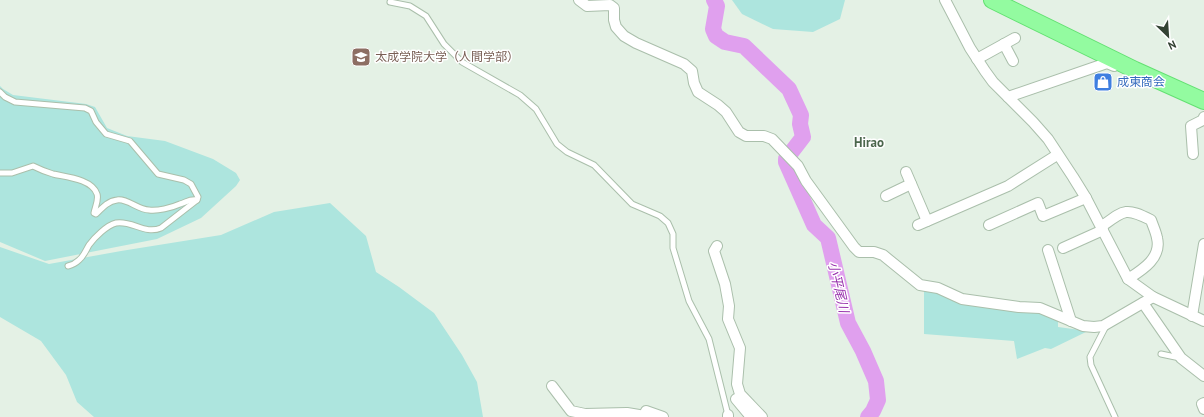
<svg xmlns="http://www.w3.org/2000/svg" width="1204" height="417" viewBox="0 0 1204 417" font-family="'PT Sans','Noto Sans JP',sans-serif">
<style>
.green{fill:#ade5de}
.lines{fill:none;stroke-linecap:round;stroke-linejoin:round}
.river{stroke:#e0a0ee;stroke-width:16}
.service-casing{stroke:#aabfab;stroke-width:7}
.minor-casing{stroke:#aabfab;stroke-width:12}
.primary-casing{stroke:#63e072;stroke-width:18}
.service{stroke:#fff;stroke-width:5}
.minor{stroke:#fff;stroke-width:10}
.primary{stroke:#93fba0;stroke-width:16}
.labels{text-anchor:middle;stroke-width:3;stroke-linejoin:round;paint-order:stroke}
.education-label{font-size:12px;fill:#785e54;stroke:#fff;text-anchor:start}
.shop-label{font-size:12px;fill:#366cbe;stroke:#fff;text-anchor:start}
.neighbourhood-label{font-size:13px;font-weight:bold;fill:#4b664c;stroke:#fff}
.water-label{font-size:13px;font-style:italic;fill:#9831ac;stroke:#fff}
</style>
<rect width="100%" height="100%" fill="#e4f1e5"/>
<g class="green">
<path d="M732,0h113l-5,19 -27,13 -40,-3 -31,-15z"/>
<path d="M0,86l3,3 10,6 73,9 9,3 12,21 20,8 38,5 48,18 23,14 4,7 -4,6 -35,32 -44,21 -112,22 -45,-19z"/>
<path d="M330,203l36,33 10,36 23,15 35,26 28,42 15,27 6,35h-389l-17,-15 -11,-27 -25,-34 -41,-24v-70l49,17 72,-13 100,-16 53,-23z"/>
<path d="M924,290l115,23 19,8v6l30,4 -37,18 -6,-1 -28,11 -3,-18 -90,-7z"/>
</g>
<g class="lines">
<g class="river">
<path d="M714,0l3,6 -4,23 3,7 9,6 19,4 45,43 12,26 -1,9 3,13 -13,17"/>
<path d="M786,159v3l28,63 14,13 20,85 15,28 13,30 2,19 -5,11 -5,6"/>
</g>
<defs>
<g id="service">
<path d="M390,2l20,4 16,10 18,28 18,18 58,33 16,14 21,35 10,8 27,13 38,39 28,12 8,7 5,11v14l16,53 20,38 19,76"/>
<path d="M0,92l5,5 10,5 70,6 6,3 5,11 10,12 24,7 28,33 26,6 7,4 7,13 -1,3 -36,28c-16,7 -29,-8 -45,-5 -9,2 -22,15 -27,22 -3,5 -5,11 -10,15 -3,3 -7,5 -11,6"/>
<path d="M0,173h12l21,-7c6,3 13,6 20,8 13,3 39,5 44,20 2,6 -2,13 -3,19l2,1c6,-6 12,-13 21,-14 10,-2 21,10 32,10 9,1 22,-2 31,-6 7,-2 9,-5 17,-4"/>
<path d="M1106,326l-16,31 1,8 24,52"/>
<path d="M1161,354l19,4"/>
</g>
<g id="minor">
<path d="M579,0l8,6 23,-1 4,3v12l2,7 8,9 12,7 48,21 8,7 2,12 4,9 20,13 8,7 13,20 7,4h18l8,3 26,27 8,15 48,66 5,5h15l9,3 37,30 18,3 24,11 57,8 21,1 43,18 11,1 9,-1 50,-29"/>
<path d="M945,0l25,48 15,23 8,11 40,40 15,17 25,38 13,21 42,81 25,18 51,24"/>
<path d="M1004,44l9,17"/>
<path d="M977,59l38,-21"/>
<path d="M1008,97l99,-34 7,3 1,-1"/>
<path d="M1193,154l-2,-28 12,-6 1,-3"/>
<path d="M906,172l21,49"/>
<path d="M886,196l25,-12"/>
<path d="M918,225l90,-39 49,-31"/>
<path d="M989,225l49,-22 5,13 43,-18"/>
<path d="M1101,227c23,-17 24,-20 50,-7 2,6 5,12 6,18 5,20 -15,32 -29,41"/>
<path d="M717,246l-3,5 11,33 4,22 -1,13 12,29 -3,36 3,10 22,23"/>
<path d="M1063,248l40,-18"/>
<path d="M1048,250l23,71"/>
<path d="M1143,303l38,55 23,18"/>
<path d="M1192,316l12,-72"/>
<path d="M552,386l19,25 14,3 42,-1 24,4"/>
<path d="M736,399l15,18"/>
<path d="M1204,403l-2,1 2,5"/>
<path d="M646,411l17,6"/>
<path d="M728,415v2"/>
</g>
<path id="primary" d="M992,0l143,70 69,31"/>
</defs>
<use href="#service" class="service-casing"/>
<use href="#minor" class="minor-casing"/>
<use href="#primary" class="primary-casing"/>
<use href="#service" class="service"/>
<use href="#minor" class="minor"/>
<use href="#primary" class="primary"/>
</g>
<defs>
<symbol id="university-square" viewBox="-11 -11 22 22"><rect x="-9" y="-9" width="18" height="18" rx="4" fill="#8d6e63" stroke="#fff"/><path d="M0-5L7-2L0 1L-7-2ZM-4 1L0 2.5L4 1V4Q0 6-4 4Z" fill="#fff"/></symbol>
<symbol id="shop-square" viewBox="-11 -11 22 22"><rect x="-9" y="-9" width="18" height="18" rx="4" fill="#3f7fe0" stroke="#fff"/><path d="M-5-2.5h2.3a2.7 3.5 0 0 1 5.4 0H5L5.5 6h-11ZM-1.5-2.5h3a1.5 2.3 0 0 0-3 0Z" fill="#fff"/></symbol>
</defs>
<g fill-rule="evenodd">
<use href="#university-square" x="350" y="46" width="22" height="22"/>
<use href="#shop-square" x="1092" y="71" width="22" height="22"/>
</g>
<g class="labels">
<g class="education-label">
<text x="375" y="61">太成学院大学（人間学部）</text>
</g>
<g class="shop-label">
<text x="1117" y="86">成東商会</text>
</g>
<g class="neighbourhood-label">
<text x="869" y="147">Hirao</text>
</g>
<g class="water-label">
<text transform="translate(839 287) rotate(77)" y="5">小平尾川</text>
</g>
</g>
<g transform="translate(1168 36) rotate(155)" stroke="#ffffff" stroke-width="3" paint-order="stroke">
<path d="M0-3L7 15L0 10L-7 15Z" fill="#344334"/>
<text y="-6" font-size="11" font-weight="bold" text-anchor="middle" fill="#344334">N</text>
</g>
</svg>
